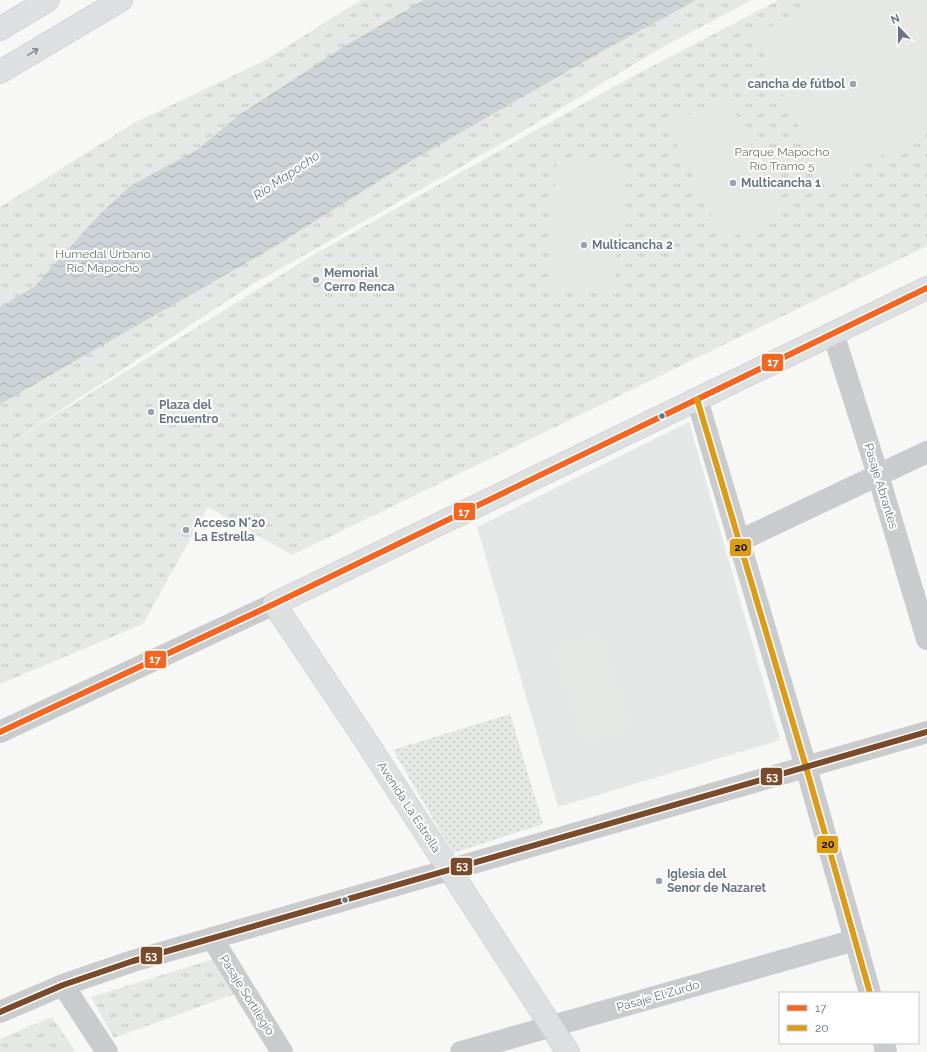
<svg xmlns="http://www.w3.org/2000/svg" width="927" height="1052" viewBox="0 0 927 1052" font-family="Raleway,sans-serif">
<style>
.built{fill:#e5e7e7}
.grass{fill:url(#grass-dots)}
.park{fill:url(#park-tufts)}
.pitch{fill:#e5e8e4}
.water{fill:url(#water-waves)}
.lines{fill:none;stroke-linecap:round;stroke-linejoin:round}
.major-casing{stroke:#d4d5d5;stroke-width:24}
.highway-casing{stroke:#d3d3d4;stroke-width:24}
.minor{stroke:#cacbcc;stroke-width:22}
.major{stroke:#dedfe0;stroke-width:22}
.highway{stroke:#dedfe0;stroke-width:22}
.bus-1-casing{stroke:#fff;stroke-width:9}
.bus-2-casing{stroke:#fff;stroke-width:9}
.bus-3-casing{stroke:#fff;stroke-width:9}
.bus-1{stroke:#f26522;stroke-width:6}
.bus-2{stroke:#db9c1a;stroke-width:6}
.bus-3{stroke:#7a4b2a;stroke-width:6}
.oneway{stroke:#808996}
.poi-dot{fill:#9ba2ac;stroke:#fff;stroke-width:1.5}
.bus-dot{fill:#697484;stroke:#fff;stroke-width:1.5}
.labels{text-anchor:middle;stroke-width:4;stroke-linejoin:round;paint-order:stroke}
.poi-label{font-size:12px;font-weight:bold;fill:#697484;stroke:#fff;text-anchor:start}
.park-label{font-size:12px;fill:#657763;stroke:#fff}
.street-label{font-size:12px;fill:#697484;stroke:#fff}
.water-label{font-size:13px;font-style:italic;fill:#65757f;stroke:#fff}
.line-badge{stroke:#fff;stroke-width:1.5}
.badge-label{font-size:11px;text-anchor:middle;font-weight:bold;fill:#fff}
.pale-badge-label{font-size:11px;text-anchor:middle;font-weight:bold;fill:#111}
</style>
<defs>
<pattern id="grass-dots" width="8" height="8" patternUnits="userSpaceOnUse"><rect width="8" height="8" fill="#e5e8e4"/><path d="M2 2h.1M6 6h.1" fill="none" stroke="#bec1be" stroke-width="1.8" stroke-linecap="round"/></pattern>
<pattern id="park-tufts" width="24" height="20" patternUnits="userSpaceOnUse"><rect width="24" height="20" fill="#e5e8e4"/><path d="M3 7l-1-3M5 7V3M7 7l1-3M15 17l-1-3M17 17v-4M19 17l1-3" fill="none" stroke="#bec1be"/></pattern>
<pattern id="water-waves" width="16" height="10" patternUnits="userSpaceOnUse"><rect width="16" height="10" fill="#cdd3d6"/><path d="M0 5q4-4 8 0t8 0" fill="none" stroke="#aab0b3"/></pattern>
</defs>
<rect width="100%" height="100%" fill="#f7f7f6"/>
<path class="built" d="M689,422l91,318 -222,67 -81,-280z"/>
<path class="grass" d="M510,714l33,110 -90,29 -60,-103z"/>
<g class="park">
<path d="M361,0h391l-93,49 -149,90 -257,145 -249,163 311,-193 307,-172 157,-82h148v246l-635,309 -84,-48 -65,117 -143,60v-477l134,-84 128,-61z"/>
<path d="M214,959l23,34 -123,45 -23,-41z"/>
<path d="M52,1017l24,35h-76v-13z"/>
</g>
<g class="pitch">
<path d="M826,0h101v134l-102,48 -71,-148z"/>
<path d="M727,96l58,116 -60,29 -58,-116z"/>
<path d="M557,158l67,4 -10,130 -67,-5z"/>
<path d="M601,633l31,95 -49,16 -31,-95z"/>
</g>
<path class="water" d="M424,0h272l-97,53 -188,108 -137,86 -274,157v-97l34,-20 63,-70 33,-31 67,-36 42,-35 107,-70z"/>
<g class="lines">
<defs>
<path id="major" d="M568,1052l-206,-317 -88,-131 653,-316"/>
<g id="highway">
<path d="M0,29l48,-29"/>
<path d="M0,72l121,-72"/>
</g>
</defs>
<use href="#major" class="major-casing"/>
<use href="#highway" class="highway-casing"/>
<g class="minor">
<path d="M833,333l45,142 49,164"/>
<path d="M697,399l109,368 64,226"/>
<path d="M739,541l188,-89"/>
<path d="M0,732l274,-128"/>
<path d="M212,938l70,114"/>
<path d="M63,985l44,67"/>
<path d="M0,1012l63,-27 70,-24 794,-229"/>
<path d="M884,1043l2,9"/>
<path d="M461,1052l394,-112"/>
</g>
<use href="#major" class="major"/>
<use href="#highway" class="highway"/>
<defs>
<path id="bus-1" d="M0,732l274,-128 653,-316"/>
<path id="bus-2" d="M697,399l109,368 64,226"/>
<path id="bus-3" d="M0,1012l63,-27 70,-24 794,-229"/>
</defs>
<use href="#bus-1" class="bus-1-casing"/>
<use href="#bus-2" class="bus-2-casing"/>
<use href="#bus-3" class="bus-3-casing"/>
<use href="#bus-1" class="bus-1"/>
<use href="#bus-2" class="bus-2"/>
<use href="#bus-3" class="bus-3"/>
</g>
<defs><path id="oneway-shaft" d="M-6 0H5M1.5-3L5.5 0L1.5 3" fill="none" stroke-width="1.6" stroke-linecap="round" stroke-linejoin="round"/></defs>
<use class="oneway" href="#oneway-shaft" transform="translate(33 52) rotate(-31)"/>
<g class="poi-dot">
<circle cx="853" cy="84" r="4"/>
<circle cx="733" cy="183" r="4"/>
<circle cx="584" cy="245" r="4"/>
<circle cx="316" cy="280" r="4"/>
<circle cx="151" cy="412" r="4"/>
<circle cx="186" cy="530" r="4"/>
<circle cx="659" cy="881" r="4"/>
</g>
<g class="bus-dot">
<circle cx="662" cy="416" r="3.5"/>
<circle cx="345" cy="900" r="3.5"/>
</g>
<g class="labels">
<g class="poi-label">
<text x="845" y="88" text-anchor="end">cancha de fútbol</text>
<text x="741" y="187">Multicancha 1</text>
<text x="592" y="249">Multicancha 2</text>
<text x="324" y="277">Memorial<tspan x="324" dy="14">Cerro Renca</tspan></text>
<text x="159" y="409">Plaza del<tspan x="159" dy="14">Encuentro</tspan></text>
<text x="194" y="527">Acceso N°20<tspan x="194" dy="14">La Estrella</tspan></text>
<text x="667" y="878">Iglesia del<tspan x="667" dy="14">Senor de Nazaret</tspan></text>
</g>
<g class="park-label">
<text x="782" y="156">Parque Mapocho<tspan x="782" dy="14">Río Tramo 5</tspan></text>
<text x="103" y="258">Humedal Urbano<tspan x="103" dy="14">Río Mapocho</tspan></text>
</g>
<g class="street-label">
<text transform="translate(881 486) rotate(73)" y="4">Pasaje Abrantes</text>
<text transform="translate(409 807) rotate(57)" y="4">Avenida La Estrella</text>
<text transform="translate(247 995) rotate(58)" y="4">Pasaje Sortilegio</text>
<text transform="translate(658 996) rotate(-16)" y="4">Pasaje El Zurdo</text>
</g>
<g class="water-label">
<text transform="translate(286 175) rotate(-34)" y="5">Río Mapocho</text>
</g>
</g>
<g class="line-badge">
<rect x="761" y="353" width="23" height="19" rx="4" fill="#f26522"/>
<rect x="453" y="502" width="23" height="19" rx="4" fill="#f26522"/>
<rect x="729" y="538" width="23" height="19" rx="4" fill="#db9c1a"/>
<rect x="144" y="650" width="23" height="19" rx="4" fill="#f26522"/>
<rect x="760" y="767" width="23" height="19" rx="4" fill="#7a4b2a"/>
<rect x="816" y="835" width="23" height="19" rx="4" fill="#db9c1a"/>
<rect x="450" y="857" width="23" height="19" rx="4" fill="#7a4b2a"/>
<rect x="140" y="946" width="23" height="19" rx="4" fill="#7a4b2a"/>
</g>
<g class="badge-label">
<text x="773" y="366">17</text>
<text x="464" y="516">17</text>
<text x="155" y="663">17</text>
<text x="772" y="781">53</text>
<text x="462" y="870">53</text>
<text x="151" y="960">53</text>
</g>
<g class="pale-badge-label">
<text x="741" y="551">20</text>
<text x="828" y="848">20</text>
</g>
<rect x="779" y="992" width="140" height="52" fill="#ffffff" stroke="#c3c7ce"/>
<rect x="787" y="1005" width="20" height="6" fill="#f26522" stroke="#c3c7ce"/>
<text x="815" y="1012" font-size="12" fill="#697484">17</text>
<rect x="787" y="1025" width="20" height="6" fill="#db9c1a" stroke="#c3c7ce"/>
<text x="815" y="1032" font-size="12" fill="#697484">20</text>
<g transform="translate(899 28) rotate(338)" stroke="#ffffff" stroke-width="3" paint-order="stroke">
<path d="M0-3L7 15L0 10L-7 15Z" fill="#697484"/>
<text y="-6" font-size="11" font-weight="bold" text-anchor="middle" fill="#697484">N</text>
</g>
</svg>
